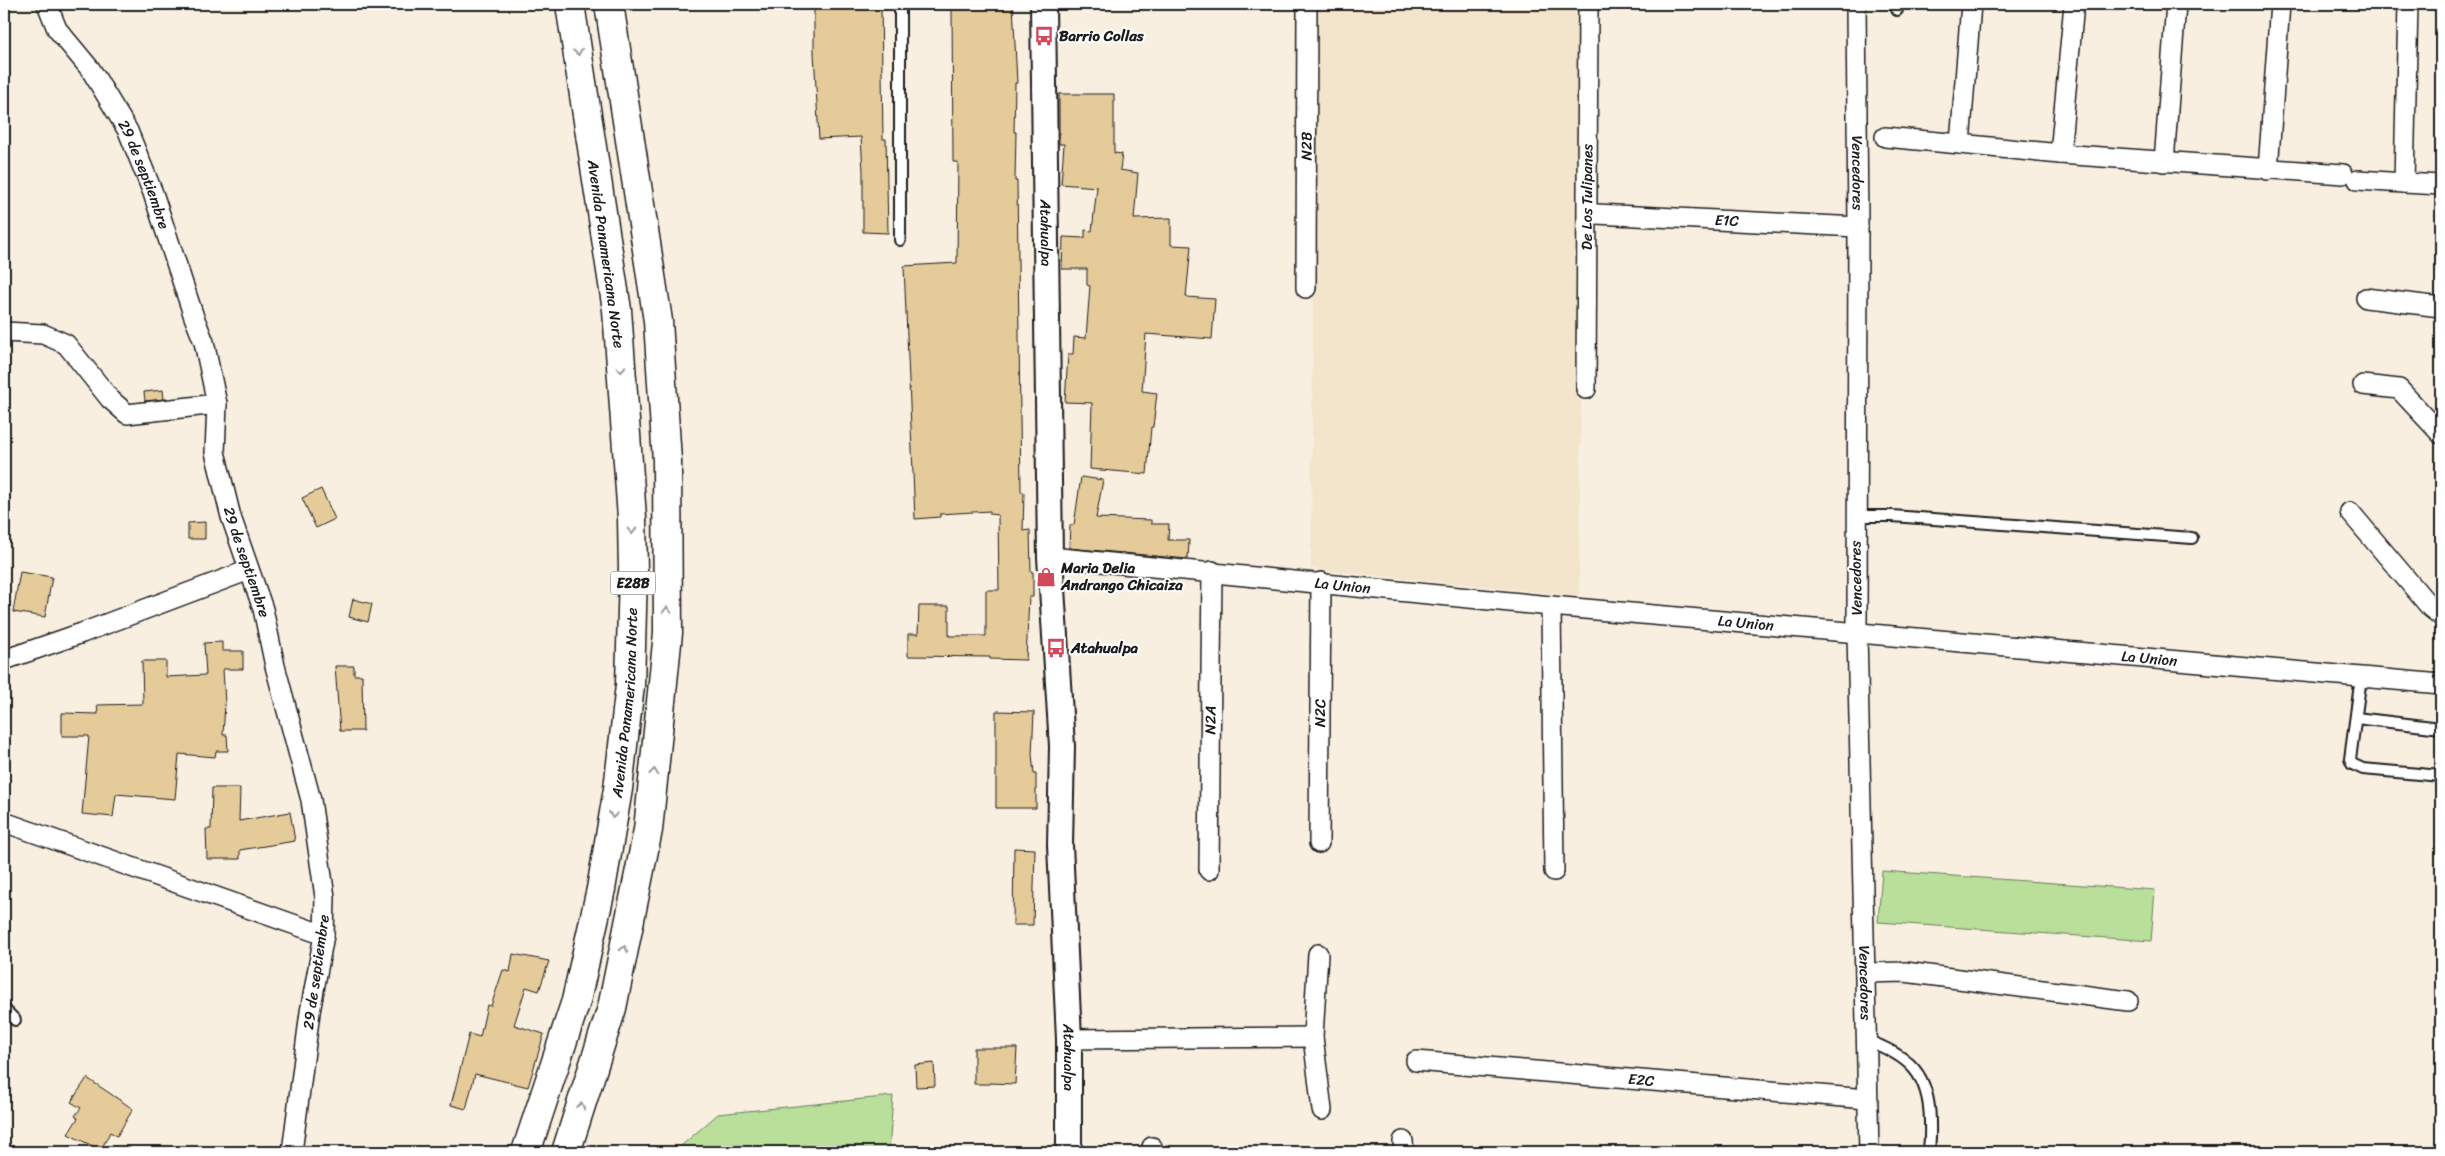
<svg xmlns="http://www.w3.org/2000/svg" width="2445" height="1156" viewBox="0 0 2445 1156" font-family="Sriracha,sans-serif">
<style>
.built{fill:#f3e4cc}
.green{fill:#b9df9a;stroke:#6a7e5b}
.building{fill:#e6cb9a;stroke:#1c1c1c}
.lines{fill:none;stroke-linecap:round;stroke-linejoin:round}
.service-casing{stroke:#1c1c1c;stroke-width:14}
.minor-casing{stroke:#1c1c1c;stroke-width:22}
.tertiary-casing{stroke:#1c1c1c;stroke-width:28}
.trunk-casing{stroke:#1c1c1c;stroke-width:31}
.service{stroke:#fff;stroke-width:10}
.minor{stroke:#fff;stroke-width:19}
.tertiary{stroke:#fff;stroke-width:24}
.trunk{stroke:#fff;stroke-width:28}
.oneway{stroke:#999}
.labels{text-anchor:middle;stroke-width:4;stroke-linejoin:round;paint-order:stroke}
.shield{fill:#fff;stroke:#606060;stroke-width:1}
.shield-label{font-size:14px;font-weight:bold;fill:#1c1c1c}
.poi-label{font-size:15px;font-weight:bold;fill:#1c1c1c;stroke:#fff;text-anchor:start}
.street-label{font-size:15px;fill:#1c1c1c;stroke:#fff}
</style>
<rect width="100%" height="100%" fill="#f8efe1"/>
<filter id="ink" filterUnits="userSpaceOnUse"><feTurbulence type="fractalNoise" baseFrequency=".02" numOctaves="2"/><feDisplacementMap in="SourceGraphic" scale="10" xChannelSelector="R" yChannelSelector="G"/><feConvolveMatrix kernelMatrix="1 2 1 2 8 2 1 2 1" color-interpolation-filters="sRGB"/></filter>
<g filter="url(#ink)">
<path class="built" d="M1315,4h270l-6,592 -268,-27z"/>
<g class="green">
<path d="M1882,871l273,19 -4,51 -273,-19z"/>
<path d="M893,1096l-4,56h-215l44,-38z"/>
</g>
<g class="building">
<path d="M814,4h67l2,135h3l2,94 -25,-1v-61l-2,-34 -42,2 -5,-86z"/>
<path d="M1013,4l4,79h-2l-1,49h2l-1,49h2l4,311h3l-1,39 7,-1 1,42h2v25h-4l-3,63 -36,-1v-2l-82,-1v-22h10l1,-28h30v30h37v-46h13l-1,-75 -8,-1v-3l-50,3v3l-25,2 -11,-253 53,-3 1,-101h-5l-1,-156z"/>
<path d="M1059,94h55v59l8,1 -2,16 18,3 -4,46 37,-1v27l20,1 -5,51 29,2 -3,40 -66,-5 -4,57 15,2 -4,34h-2l-4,47 -57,-5 2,-66 -27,-1 3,-48h5l1,-17 12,1 4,-52 -3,-1v-16h-25l1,-32 22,1v-8l7,1 5,-44 -36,-3 3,-40h-5z"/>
<path d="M163,390l1,9 -19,2 -1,-9z"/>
<path d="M1081,477l22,3 -7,38 55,2v4h18l-1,16h21l-1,19 -119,-11 1,-23h4z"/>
<path d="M321,489l14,30 -19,9 -14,-30z"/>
<path d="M205,522v17h-17v-16z"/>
<path d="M20,572l32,5 -7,40 -32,-5z"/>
<path d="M353,599l19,5 -4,18 -19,-5z"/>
<path d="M222,642v9h21v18h-20l2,35 -2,31h4l1,16h-12l-1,6 -36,-3 -4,45 -59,-5 -3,23 -31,-3 7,-78h-27v-23l36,1 -1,-9 46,-1 -1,-43h24v16l40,-2 -2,-32z"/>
<path d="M335,666h19v9h8l1,56h-23z"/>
<path d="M996,711l38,1 -2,42 2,20h2v34h-40z"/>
<path d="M212,788h28l-1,33 51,-9 5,29 -55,9v9h-33l-1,-30h5z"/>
<path d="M1014,848l21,1 -2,76h-20z"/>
<path d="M513,954l36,7 -10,30 -13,-4 -12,38 30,9 -16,53 -53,-13 -9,35 -15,-4 18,-71 11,3 7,-32 4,1 12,-36 7,2z"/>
<path d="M974,1048h43l-2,36 -25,-1v1h-16z"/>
<path d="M934,1063l1,23 -19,1 -1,-22z"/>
<path d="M87,1078l46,31 -16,27 -7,-4 -9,18 -33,-16 10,-16 -3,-2 6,-8 -10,-6z"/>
</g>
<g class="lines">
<defs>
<g id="service">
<path d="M900,4v236"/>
<path d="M1897,10l1,-6"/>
<path d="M1856,516h36l300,22"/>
<path d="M2361,677l-11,82 2,5 11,5 78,7"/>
<path d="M2356,718l85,10"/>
<path d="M4,1009l11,11"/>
<path d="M1866,1040c43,16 63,33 64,81 0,11 1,21 -2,31"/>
</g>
<g id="minor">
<path id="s1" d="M47,4l10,25 34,41 37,61 25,62 41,124 10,25 13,62 -2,48 16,65 32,92 12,57 36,134 14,97 -1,38 -14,77 -18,140"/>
<path id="s2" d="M1856,4l2,223 -1,405 12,520"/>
<path d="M1971,4l-11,140 100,10 283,20"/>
<path d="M2408,4l-4,179 37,2"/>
<path d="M1885,137l75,7"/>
<path d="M2060,154l14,-150"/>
<path d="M2164,162l12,-158"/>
<path d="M2268,170l12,-166"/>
<path d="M2358,180l46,3"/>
<path id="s3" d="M1596,214l262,13"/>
<path id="s4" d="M1306,288l1,-284"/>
<path d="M2366,298l75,9"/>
<path d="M4,332l39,2 23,10 44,55 17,15 90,-10"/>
<path d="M2363,385l36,4 42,45"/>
<path id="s5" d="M1586,389l2,-385"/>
<path d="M2350,512l81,96 10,8"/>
<path id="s6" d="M1050,557l501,49 890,78"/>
<path d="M1551,606l3,265"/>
<path d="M4,660l78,-27 167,-63"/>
<path d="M4,822l320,113"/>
<path id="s7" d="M1319,843l2,-261"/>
<path id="s8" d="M1209,870l3,-299"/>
<path d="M1318,954l-5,83 9,73"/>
<path d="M1865,973l40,-1 223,29"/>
<path d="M1069,1039l244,-2"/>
<path id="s9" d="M1416,1061l451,38"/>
<path d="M1403,1141l1,11"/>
<path d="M1152,1147v5"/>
</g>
<g id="tertiary">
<path id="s10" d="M1043,4l7,553 12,189 -2,99 9,194v113"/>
</g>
<g id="trunk">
<path id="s11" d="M526,1152l50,-151 25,-112 17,-100 12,-104 3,-113 -1,-54 -15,-208 -47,-306"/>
<path d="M566,1152l46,-144 36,-178 20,-197 -1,-172 -9,-140 -49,-317"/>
</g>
</defs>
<use href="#service" class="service-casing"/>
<use href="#minor" class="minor-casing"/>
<use href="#tertiary" class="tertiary-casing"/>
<use href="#trunk" class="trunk-casing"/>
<use href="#service" class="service"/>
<use href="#minor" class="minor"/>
<use href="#tertiary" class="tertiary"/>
<use href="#trunk" class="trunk"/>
</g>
<defs><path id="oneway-chevron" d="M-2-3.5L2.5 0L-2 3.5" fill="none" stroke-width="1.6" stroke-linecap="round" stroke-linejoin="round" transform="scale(1.25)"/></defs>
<g class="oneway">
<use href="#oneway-chevron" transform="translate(578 52) rotate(81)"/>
<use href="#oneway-chevron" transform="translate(621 369) rotate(86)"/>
<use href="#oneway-chevron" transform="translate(632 531) rotate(89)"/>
<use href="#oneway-chevron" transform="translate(667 610) rotate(-90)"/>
<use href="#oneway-chevron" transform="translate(654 772) rotate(-84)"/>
<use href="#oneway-chevron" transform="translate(613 815) rotate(99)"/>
<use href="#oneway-chevron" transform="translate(624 949) rotate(-78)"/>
<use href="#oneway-chevron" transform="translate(581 1106) rotate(-72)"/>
</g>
</g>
<defs>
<symbol id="bus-bare" viewBox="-9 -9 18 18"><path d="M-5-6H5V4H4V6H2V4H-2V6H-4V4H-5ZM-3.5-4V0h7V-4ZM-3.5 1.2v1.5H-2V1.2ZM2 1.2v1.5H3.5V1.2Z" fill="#d1495b" stroke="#fff" stroke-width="2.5" paint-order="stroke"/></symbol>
<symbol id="shop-bare" viewBox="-9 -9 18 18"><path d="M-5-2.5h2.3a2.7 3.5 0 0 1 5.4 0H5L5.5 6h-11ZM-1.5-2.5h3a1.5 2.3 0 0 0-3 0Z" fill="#d1495b" stroke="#fff" stroke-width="2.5" paint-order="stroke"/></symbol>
</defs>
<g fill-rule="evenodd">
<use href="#bus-bare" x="1030" y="22" width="28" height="28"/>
<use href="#shop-bare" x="1032" y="563" width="28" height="28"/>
<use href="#bus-bare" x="1042" y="634" width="28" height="28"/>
</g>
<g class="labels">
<rect class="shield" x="610.5" y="571.5" width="45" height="23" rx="4"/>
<g class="shield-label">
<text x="633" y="588">E28B</text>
</g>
<g class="poi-label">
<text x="1059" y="41">Barrio Collas</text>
<text x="1061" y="573">Maria Delia<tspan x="1061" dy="17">Andrango Chicaiza</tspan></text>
<text x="1071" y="653">Atahualpa</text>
</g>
<g class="street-label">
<text dy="5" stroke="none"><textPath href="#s4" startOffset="142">N2B</textPath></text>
<text dy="5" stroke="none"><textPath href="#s2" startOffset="169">Vencedores</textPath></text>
<text dy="5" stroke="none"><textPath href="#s1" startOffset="198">29 de septiembre</textPath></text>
<text dy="5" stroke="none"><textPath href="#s5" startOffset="192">De Los Tulipanes</textPath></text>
<text dy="5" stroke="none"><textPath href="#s3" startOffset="131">E1C</textPath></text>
<text dy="5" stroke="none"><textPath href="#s10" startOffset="229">Atahualpa</textPath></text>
<text transform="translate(606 254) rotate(82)" y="5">Avenida Panamericana Norte</text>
<text dy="5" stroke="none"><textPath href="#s1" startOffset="602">29 de septiembre</textPath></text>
<text transform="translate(1856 578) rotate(-91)" y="5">Vencedores</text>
<text dy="5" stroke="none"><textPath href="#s6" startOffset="294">La Union</textPath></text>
<text dy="5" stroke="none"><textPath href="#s6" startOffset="699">La Union</textPath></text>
<text dy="5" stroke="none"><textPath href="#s6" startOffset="1104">La Union</textPath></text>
<text dy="5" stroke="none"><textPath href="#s11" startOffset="462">Avenida Panamericana Norte</textPath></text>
<text dy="5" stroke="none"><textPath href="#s7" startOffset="130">N2C</textPath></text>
<text dy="5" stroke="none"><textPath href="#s8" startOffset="150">N2A</textPath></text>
<text transform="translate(316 972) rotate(-82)" y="5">29 de septiembre</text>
<text dy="5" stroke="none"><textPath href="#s2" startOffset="979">Vencedores</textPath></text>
<text dy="5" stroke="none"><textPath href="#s10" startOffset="1054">Atahualpa</textPath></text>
<text dy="5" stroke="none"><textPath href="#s9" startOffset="226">E2C</textPath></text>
</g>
</g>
<rect width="2445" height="1156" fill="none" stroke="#fff" stroke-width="20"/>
<rect x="10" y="10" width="2425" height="1136" fill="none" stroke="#1c1c1c" stroke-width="2" filter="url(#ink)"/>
</svg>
